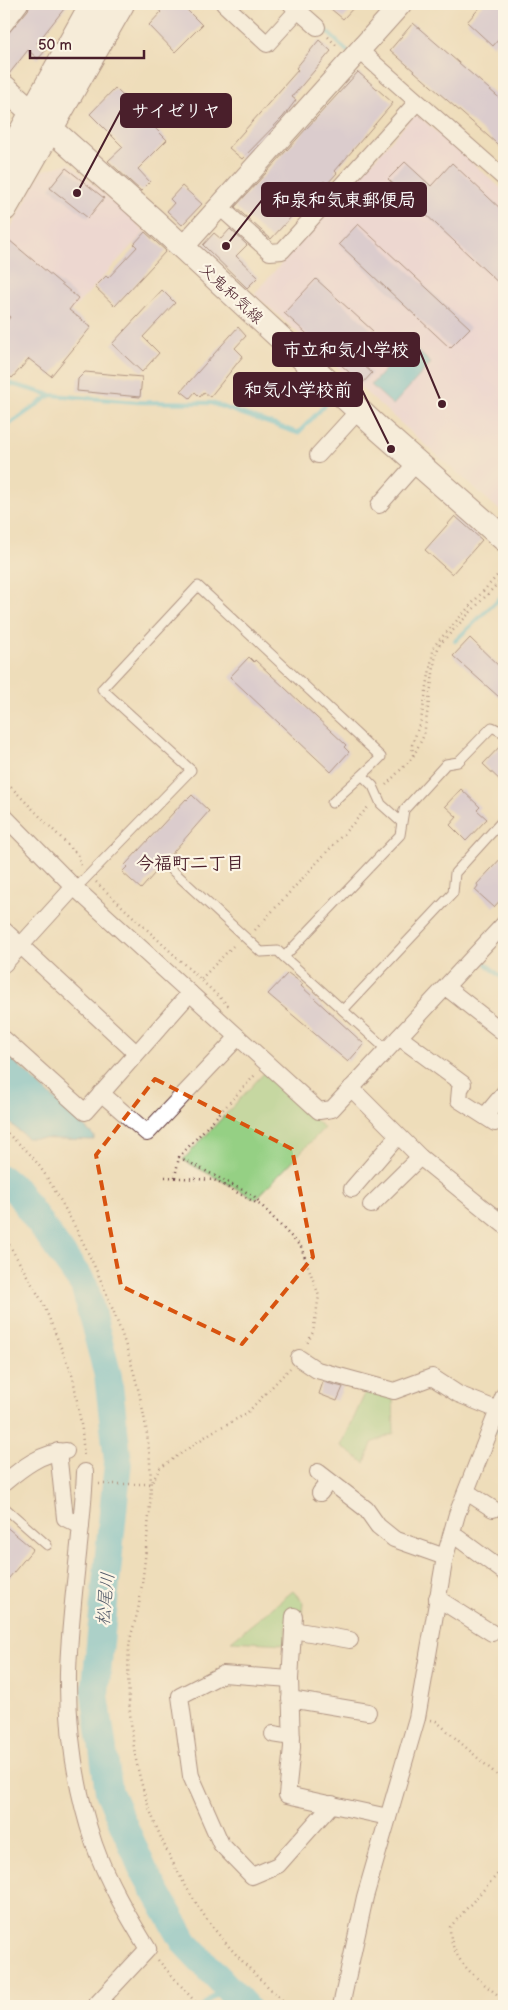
<svg xmlns="http://www.w3.org/2000/svg" width="508" height="2010" viewBox="0 0 508 2010" font-family="'Balsamiq Sans','Klee One',sans-serif">
<style>
.built{fill:#ecd1ea}
.green{fill:#95d084;stroke:#707858}
.water{fill:#5cc2da;stroke:#537082}
.lines{fill:none;stroke-linecap:round;stroke-linejoin:round}
.stream{stroke:#5cc2da;stroke-width:4.5}
.river{stroke:#5cc2da;stroke-width:28}
.building{fill:#c3b8e4}
.service-casing{stroke:#633c40;stroke-width:11}
.minor-casing{stroke:#633c40;stroke-width:18}
.tertiary-casing{stroke:#633c40;stroke-width:23}
.secondary-casing{stroke:#633c40;stroke-width:26}
.primary-casing{stroke:#633c40;stroke-width:28}
.path{stroke:#633c40;stroke-width:2.5;stroke-dasharray:1 4;stroke-linecap:butt}
.service{stroke:#fff;stroke-width:9}
.minor{stroke:#fff;stroke-width:16}
.tertiary{stroke:#fff;stroke-width:21}
.secondary{stroke:#fff;stroke-width:24}
.primary{stroke:#fff;stroke-width:26}
.marked{fill:none;stroke:#d8530f;stroke-width:4;stroke-dasharray:10 6;stroke-linejoin:round}
.labels{text-anchor:middle;stroke-width:4.5;stroke-linejoin:round;paint-order:stroke}
.street-label{font-size:16px;fill:#4a1f2b;stroke:#fcf5e5}
.neighbourhood-label{font-size:18px;font-weight:bold;fill:#4a1f2b;stroke:#fcf5e5}
.water-label{font-size:18px;font-style:italic;fill:#505868;stroke:#fcf5e5}
.leader{fill:none;stroke:#4a1f2b;stroke-width:2}
.callout-dot{fill:#4a1f2b;stroke:#fcf5e5;stroke-width:2}
.callout{fill:#4a1f2b;stroke:#4a1f2b;stroke-width:2}
.callout-label{font-size:18px;text-anchor:middle;font-weight:bold;fill:#fff}
</style>
<rect width="100%" height="100%" fill="#fcf5e5"/>
<filter id="ink" filterUnits="userSpaceOnUse"><feTurbulence type="fractalNoise" baseFrequency=".02" numOctaves="2"/><feDisplacementMap in="SourceGraphic" scale="10" xChannelSelector="R" yChannelSelector="G"/><feConvolveMatrix kernelMatrix="1 2 1 2 8 2 1 2 1" color-interpolation-filters="sRGB"/></filter>
<filter id="wash" filterUnits="userSpaceOnUse"><feTurbulence type="fractalNoise" baseFrequency=".0096" numOctaves="4" result="noise"/><feDisplacementMap in="SourceGraphic" scale="20" xChannelSelector="R" yChannelSelector="G"/><feGaussianBlur stdDeviation="1.12" result="paint"/><feColorMatrix in="noise" values="0 0 0 0 0 0 0 0 0 0 0 0 0 0 0 0 0 1.4 0 .05"/><feComposite in="paint" operator="in"/></filter>
<g filter="url(#wash)">
<rect width="100%" height="100%" fill="#eeddba"/>
<g class="built">
<path d="M413,116h6l85,75v323l-250,-220z"/>
<path d="M70,163l75,68 -87,95 -14,20 -40,-33v-73l38,-69z"/>
</g>
<g class="green">
<path d="M264,1073l60,55 -68,71 -73,-39z"/>
<path d="M368,1387l25,8 1,38 -22,10 -7,20 -24,-17z"/>
<path d="M293,1591l10,11 -1,11 -14,-1 -3,32 -54,-3z"/>
</g>
<g class="water">
<path d="M409,343l22,20 -38,42 -22,-20z"/>
<path d="M4,1052l90,84v4l-67,-2 -23,-20z"/>
</g>
<g class="lines">
<g class="stream">
<path d="M321,26l26,25"/>
<path d="M4,382l47,13 86,7 74,1 87,30 31,-32"/>
<path d="M4,428l47,-33"/>
<path d="M455,641l49,-47"/>
<path d="M486,964l18,15"/>
<path d="M498,1431l6,3"/>
<path d="M203,2006l22,-20"/>
</g>
<path class="river" d="M4,1180l12,10 68,95 24,91 10,86 -23,232 14,98 35,79 41,72 60,63"/>
</g>
<g id="blocks">
<g class="building">
<path d="M30,4h38l-31,39 9,7 -8,9 -10,-9 -19,24h-5v-36l24,-28z"/>
<path d="M151,4h30l21,21 -27,27 -26,-27 12,-13z"/>
<path d="M325,4h32l-14,15z"/>
<path d="M483,4h21v29l-11,13 -26,-24z"/>
<path d="M413,23l91,79v48l-114,-100z"/>
<path d="M319,40l12,11 -39,46 4,3 -13,17 -41,42 -13,-11 69,-78 -2,-2z"/>
<path d="M358,72l35,31 -58,68 2,2 -10,11 -3,-3 -53,58 -36,-32z"/>
<path d="M115,88l52,52 -29,29 12,13 -9,9 -33,-30 15,-14 -33,-33z"/>
<path d="M405,162l26,24 21,-23 52,49v76l-116,-109z"/>
<path d="M66,168l38,30 -16,20 -38,-30z"/>
<path d="M182,186l20,18 -20,21 -15,-14 7,-8 -4,-4z"/>
<path d="M358,224l112,104 -20,20 -111,-104z"/>
<path d="M230,229l17,16 -11,11 22,21 -11,11 -44,-43 11,-12 7,6z"/>
<path d="M145,232l21,19 -51,55 -20,-19 11,-11 2,2 29,-31 -3,-3z"/>
<path d="M9,240l69,58 -9,12 22,17 -40,49 -22,-17 -17,19 -8,-7v-46l6,-8 -6,-5v-66z"/>
<path d="M316,279l57,52 -22,23 21,19 -10,11 -78,-71z"/>
<path d="M162,290l13,13 -32,34 16,16 -17,19 -30,-28z"/>
<path d="M238,327l8,9 -11,12 8,8 -33,41 -6,-5 -4,5 -5,-5 -5,6 -9,-7z"/>
<path d="M85,372l57,5 -2,20 -63,-6 1,-12z"/>
<path d="M455,516l27,24 -30,34 -27,-24z"/>
<path d="M470,638l34,33v20l-5,6 -46,-41z"/>
<path d="M249,657l5,5 1,-2 91,85 -2,2 5,5 -18,20 -101,-95z"/>
<path d="M504,742v42l-21,-20z"/>
<path d="M461,789l19,18 -3,3 10,9 -21,22 -16,-16 7,-8 -12,-11z"/>
<path d="M192,795l17,16 -68,78 -19,-17 5,-5 -2,-2 61,-66 1,1z"/>
<path d="M504,855v41l-10,11 -19,-17 3,-4 -1,-2z"/>
<path d="M288,973l15,11 -2,2 63,58 -16,18 -80,-68z"/>
<path d="M323,1382l20,5 -6,14 -18,-7z"/>
<path d="M4,1525l29,24 -29,35z"/>
</g>
</g>
</g>
<g filter="url(#ink)">
<use href="#blocks" fill-opacity="0" stroke="#633c40" stroke-width="1"/>
<g class="lines">
<defs>
<g id="service">
<path d="M363,776l10,10 8,18 20,18"/>
<path d="M173,871l88,81 17,-1 6,6"/>
<path d="M74,887l8,-5 109,-112 -89,-81 96,-103 183,171c-16,17 -33,30 -49,46"/>
<path d="M343,1010l110,-117 2,-20 49,-54"/>
<path d="M387,1050l-103,-93 116,-122 4,-25 42,-46 12,-2 34,-35 12,6"/>
<path d="M4,1507l43,38"/>
</g>
<g id="minor">
<path d="M224,4l43,40 31,-34"/>
<path d="M291,4l26,23"/>
<path d="M4,25l16,-21"/>
<path d="M360,51l144,127"/>
<path d="M220,207l50,45 12,-1 135,-149"/>
<path d="M318,455l41,-45"/>
<path d="M379,505l38,-43"/>
<path d="M4,816l70,71 245,224 13,-2 172,-185"/>
<path d="M4,930l132,123"/>
<path d="M4,964l70,-77"/>
<path d="M447,988l57,45"/>
<path d="M399,1037l64,47 -3,5 -1,11 36,23"/>
<path d="M4,1039l81,73 105,-119"/>
<path d="M351,1088l69,69 84,68"/>
<path d="M101,1093l46,40 91,-96"/>
<path d="M485,1116l19,-23"/>
<path d="M352,1189l45,-52"/>
<path d="M371,1205l49,-48"/>
<path d="M299,1358l18,12 77,21 38,-14 26,17 40,16"/>
<path d="M58,1451l7,67 16,8"/>
<path d="M85,1472c-3,67 -15,133 -17,200 -1,58 8,118 26,172 13,37 34,72 54,105l-53,57"/>
<path d="M318,1472l48,37 12,17 16,13 51,18"/>
<path d="M4,1483c18,-15 38,-31 62,-32"/>
<path d="M467,1492l26,17"/>
<path d="M320,1493l9,-12"/>
<path d="M451,1536l7,2 46,34"/>
<path d="M437,1598l55,35"/>
<path d="M294,1616l-4,63 2,68 -5,48 101,22"/>
<path d="M293,1630l57,10"/>
<path d="M290,1679l-67,-5 -43,22 11,80 30,68 31,32 26,-11 54,-61"/>
<path d="M290,1699l78,13"/>
<path d="M273,1734l19,3"/>
<path d="M341,2006l24,-109 52,-179 28,-161 12,-43 47,-119"/>
</g>
<path id="tertiary" d="M183,247l218,-243"/>
<path id="secondary" d="M4,87l149,133 227,210 124,109"/>
<g id="primary">
<path d="M4,165l89,-161"/>
<path d="M4,208l117,-204"/>
</g>
</defs>
<use href="#service" class="service-casing"/>
<use href="#minor" class="minor-casing"/>
<use href="#tertiary" class="tertiary-casing"/>
<use href="#secondary" class="secondary-casing"/>
<use href="#primary" class="primary-casing"/>
<g class="path">
<path d="M328,37l10,10"/>
<path d="M413,755l-1,-10 9,-25 13,-74 70,-78"/>
<path d="M4,780l74,75 3,11"/>
<path d="M386,785l27,-28 11,-22 12,-82 4,-9 64,-67"/>
<path d="M96,882l135,126"/>
<path d="M255,930l115,-125"/>
<path d="M201,979l34,-35"/>
<path d="M4,1130c8,8 17,15 25,23 15,17 28,41 39,61 45,81 89,197 82,290 -3,35 -6,72 -12,106 -3,13 -8,25 -9,38 -2,30 0,62 4,92 7,62 38,127 73,178 23,32 54,62 83,88"/>
<path d="M179,1157l75,39 6,7"/>
<path d="M165,1177l49,3 48,26 39,41 18,49 -6,36 -7,14"/>
<path d="M175,1177l4,-20 77,-83"/>
<path d="M4,1236l39,67 30,74 9,53 2,28"/>
<path d="M99,1484h52l9,-16 52,-36 34,-18 44,-46"/>
<path d="M431,1720l5,1 68,60"/>
<path d="M504,1867l-54,60c0,36 29,52 54,73"/>
<path d="M158,1960l41,46"/>
</g>
<use href="#service" class="service"/>
<use href="#minor" class="minor"/>
<use href="#tertiary" class="tertiary"/>
<use href="#secondary" class="secondary"/>
<use href="#primary" class="primary"/>
</g>
</g>
<path d="M0 0H508V2010H0ZM155,1079l137,70 21,108 -71,87 -121,-58 -25,-131z" fill="#eeddba" fill-opacity=".55" fill-rule="evenodd"/>
<path class="marked" d="M155,1079l137,70 21,108 -71,87 -121,-58 -25,-131z"/>
<g class="labels">
<g class="street-label">
<text transform="translate(232 293) rotate(43)" y="6">父鬼和気線</text>
</g>
<g class="neighbourhood-label">
<text x="190" y="869">今福町二丁目</text>
</g>
<g class="water-label">
<text transform="translate(105 1599) rotate(-84)" y="6">松尾川</text>
</g>
</g>
<path class="leader" d="M77 193L121 110M226 246L262 200M442 404L419 349M391 449L362 390"/>
<g class="callout-dot">
<circle cx="77" cy="193" r="5"/>
<circle cx="226" cy="246" r="5"/>
<circle cx="442" cy="404" r="5"/>
<circle cx="391" cy="449" r="5"/>
</g>
<g class="callout">
<rect x="121" y="94" width="110" height="33" rx="5"/>
<rect x="262" y="183" width="164" height="33" rx="5"/>
<rect x="273" y="333" width="146" height="33" rx="5"/>
<rect x="234" y="373" width="128" height="33" rx="5"/>
</g>
<g class="callout-label">
<text x="176" y="117">サイゼリヤ</text>
<text x="344" y="206">和泉和気東郵便局</text>
<text x="346" y="356">市立和気小学校</text>
<text x="298" y="396">和気小学校前</text>
</g>
<rect width="508" height="2010" fill="none" stroke="#fcf5e5" stroke-width="20"/>
<path d="M30 50v8h114v-8" fill="none" stroke="#4a1f2b" stroke-width="2.5"/>
<text x="38" y="50" font-size="15" fill="#4a1f2b" stroke="#fcf5e5" stroke-width="4" paint-order="stroke">50 m</text>
</svg>
